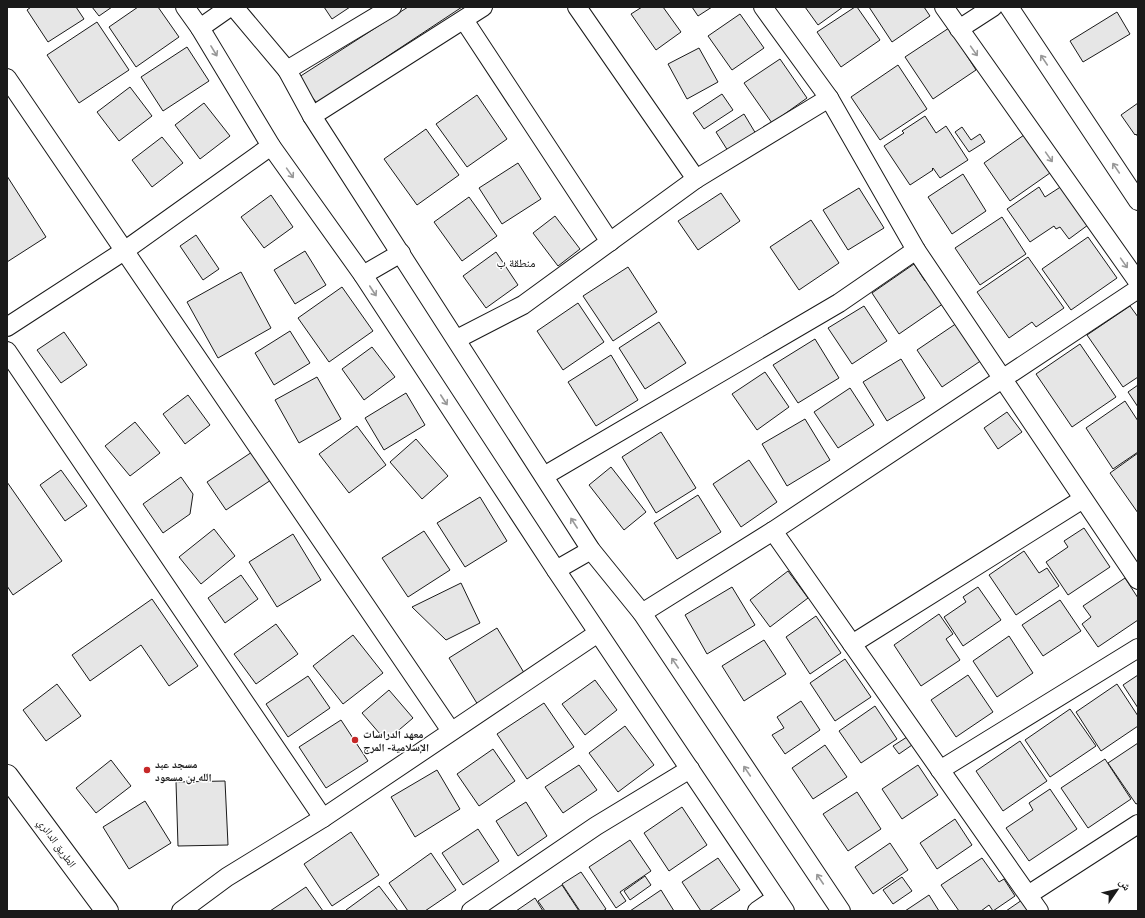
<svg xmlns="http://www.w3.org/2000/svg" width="1145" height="918" viewBox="0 0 1145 918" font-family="'Open Sans','Noto Naskh Arabic',sans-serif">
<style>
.building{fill:#e6e6e6;stroke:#1a1a1a}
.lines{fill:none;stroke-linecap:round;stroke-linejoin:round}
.minor-casing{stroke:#1a1a1a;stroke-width:20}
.trunk-casing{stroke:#1a1a1a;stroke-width:24}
.minor{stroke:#fff;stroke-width:18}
.trunk{stroke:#fff;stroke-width:22}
.oneway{stroke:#989898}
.poi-dot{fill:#c62828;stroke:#fff;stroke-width:1.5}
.labels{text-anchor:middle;stroke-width:3;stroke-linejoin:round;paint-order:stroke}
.poi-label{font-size:11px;font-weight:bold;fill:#1a1a1a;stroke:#fff;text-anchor:start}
.street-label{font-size:11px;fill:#1a1a1a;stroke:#fff}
.neighbourhood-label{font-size:12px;fill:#1a1a1a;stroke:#fff}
</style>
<rect width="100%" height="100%" fill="#fff"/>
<g class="building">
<path d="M31,7h45l8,12 -36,23 -21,-32z"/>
<path d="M92,7h20l-13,9z"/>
<path d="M138,7h20l21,30 -43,30 -27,-40z"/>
<path d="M324,7h26l-18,12z"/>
<path d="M408,7h54l-145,96 -21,-24z"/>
<path d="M642,7h21l18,25 -25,18 -25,-36z"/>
<path d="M692,7h20l-14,9z"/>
<path d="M805,7h38l-25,18z"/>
<path d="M855,7h2l23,33 -39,27 -24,-35z"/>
<path d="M869,7h55l6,9 -38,26z"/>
<path d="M1117,12l13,22 -47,28 -13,-21z"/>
<path d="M740,14l24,34 -32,22 -24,-34z"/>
<path d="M97,22l32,48 -50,33 -32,-48z"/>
<path d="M949,28l27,42 -43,29 -28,-42z"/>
<path d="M187,47l22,34 -46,30 -22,-34z"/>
<path d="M699,48l19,34 -31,17 -19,-35z"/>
<path d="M780,59l27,39 -35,25 -28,-40z"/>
<path d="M898,65l29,44 -47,31 -29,-43z"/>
<path d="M130,87l22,29 -33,25 -22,-29z"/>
<path d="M722,94l11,16 -29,19 -11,-16z"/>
<path d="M477,95l30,44 -40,28 -31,-43z"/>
<path d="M204,103l26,33 -30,23 -25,-34z"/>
<path d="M1138,103v34l-2,-3 -1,1 -14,-20z"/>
<path d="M744,114l12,20 -28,17 -12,-19z"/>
<path d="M925,116l11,17 10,-7 22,34 -28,18 -7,-10 -1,1 1,1 -23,15 -26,-39 20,-13 -2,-2z"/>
<path d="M962,127l9,13 9,-6 5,8 -16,10 -14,-20z"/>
<path d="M426,129l33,46 -42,30 -33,-46z"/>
<path d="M1024,135l26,38 -40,28 -26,-38z"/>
<path d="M162,137l21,26 -31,24 -20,-27z"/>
<path d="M518,163l23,36 -39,25 -23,-36z"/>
<path d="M963,174l23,37 -34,23 -24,-37z"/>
<path d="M7,176l39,61 -39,25z"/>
<path d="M1062,186l26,39 -19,14 -9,-12 -4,2 -2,-3 -24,16 -23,-33 32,-22 6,10z"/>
<path d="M859,188l25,40 -36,22 -25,-40z"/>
<path d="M721,193l19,28 -42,29 -20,-29z"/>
<path d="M271,195l22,32 -29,21 -23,-31z"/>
<path d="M469,197l28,39 -35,25 -28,-39z"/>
<path d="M555,216l25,33 -22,17 -25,-33z"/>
<path d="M1002,217l24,37 -46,31 -25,-37z"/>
<path d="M811,220l28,43 -40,27 -29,-43z"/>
<path d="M196,235l23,34 -16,11 -23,-34z"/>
<path d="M1088,237l29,41 -46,32 -29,-41z"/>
<path d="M305,251l21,34 -31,19 -21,-34z"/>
<path d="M496,252l22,33 -32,23 -23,-32z"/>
<path d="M1028,257l36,51 -28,19 -4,-5 -23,16 -32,-46z"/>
<path d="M914,264l11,17 6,-4 16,24 -48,33 -27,-41z"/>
<path d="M628,267l29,45 -44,29 -30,-45z"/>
<path d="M241,272l30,56 -53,30 -31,-56z"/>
<path d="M342,287l31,44 -44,31 -31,-44z"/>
<path d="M578,303l26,39 -41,28 -26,-39z"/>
<path d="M864,306l23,35 -35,23 -24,-36z"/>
<path d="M1130,306l8,11v60l-15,10 -36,-52z"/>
<path d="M659,322l27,41 -41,26 -26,-41z"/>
<path d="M957,323l25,37 -40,27 -25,-37z"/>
<path d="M290,331l20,32 -36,22 -19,-32z"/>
<path d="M64,332l23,33 -26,18 -24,-33z"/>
<path d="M815,339l24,39 -41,25 -25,-38z"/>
<path d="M1080,344l36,53 -44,30 -36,-53z"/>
<path d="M372,347l23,30 -31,23 -22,-31z"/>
<path d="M611,355l27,45 -42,26 -28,-44z"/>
<path d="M901,359l24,39 -38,23 -24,-39z"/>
<path d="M765,372l24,35 -32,23 -25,-36z"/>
<path d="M317,377l24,42 -42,24 -24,-43z"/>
<path d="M1138,385v22l-10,-15z"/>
<path d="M850,388l24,37 -36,23 -24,-36z"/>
<path d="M406,393l19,32 -41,25 -19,-32z"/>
<path d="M188,395l22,30 -25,19 -22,-30z"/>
<path d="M1125,401l13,20v31l-25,17 -27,-41z"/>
<path d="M1007,412l15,20 -24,17 -14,-21z"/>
<path d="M805,419l25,41 -43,26 -25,-42z"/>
<path d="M135,422l25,31 -30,23 -25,-30z"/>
<path d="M357,426l29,39 -37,28 -30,-39z"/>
<path d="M661,432l35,56 -40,25 -34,-56z"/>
<path d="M416,439l32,37 -26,23 -32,-37z"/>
<path d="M252,452l19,28 -45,30 -19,-28z"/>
<path d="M1138,453v60l-28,-40z"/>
<path d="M749,460l28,42 -36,25 -28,-43z"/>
<path d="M611,467l35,45 -22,18 -35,-45z"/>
<path d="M61,470l26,36 -22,15 -25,-36z"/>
<path d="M181,477l12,17 -3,20 -27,19 -20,-29z"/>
<path d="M7,482l55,79 -49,34 -6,-9z"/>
<path d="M698,495l23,37 -44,27 -23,-36z"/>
<path d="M480,497l27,44 -42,26 -28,-44z"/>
<path d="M1084,528l26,39 -42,28 -22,-33 22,-15 -4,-6z"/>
<path d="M214,529l21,27 -34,28 -22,-27z"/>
<path d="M424,531l26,39 -42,27 -26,-39z"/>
<path d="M293,534l28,46 -44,27 -28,-45z"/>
<path d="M1024,551l15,22 8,-5 12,18 -43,29 -27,-40z"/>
<path d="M788,571l20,27 -38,29 -20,-27z"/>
<path d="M241,575l17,24 -33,24 -17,-25z"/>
<path d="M1125,578l13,20v22l-40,27 -16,-23 9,-7 -8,-11z"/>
<path d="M461,583l19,40 -34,17 -34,-33z"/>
<path d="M732,587l23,38 -48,29 -22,-39z"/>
<path d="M978,587l23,33 -38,26 -19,-29 22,-15 -3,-5z"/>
<path d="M152,599l46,67 -29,20 -28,-41 -51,36 -18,-26z"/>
<path d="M1060,600l21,31 -38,25 -21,-31z"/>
<path d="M939,614l14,20 -7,5 14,21 -39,26 -27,-41z"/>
<path d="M816,616l25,37 -31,21 -24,-37z"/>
<path d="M276,624l22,30 -42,30 -22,-30z"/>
<path d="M497,628l29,48 -48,29 -29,-47z"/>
<path d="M353,635l30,38 -40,31 -30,-38z"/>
<path d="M1009,636l24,37 -36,24 -24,-36z"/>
<path d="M764,640l22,34 -42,27 -22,-35z"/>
<path d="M845,659l26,38 -36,24 -25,-38z"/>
<path d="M968,675l25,37 -37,25 -25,-37z"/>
<path d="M1138,675v33l-15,-23z"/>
<path d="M308,676l22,32 -42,29 -22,-33z"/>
<path d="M595,680l22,30 -32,25 -23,-31z"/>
<path d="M57,684l24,32 -35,25 -23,-31z"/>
<path d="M1117,684l21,32v10l-37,25 -25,-39z"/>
<path d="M389,690l24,28 -27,23 -24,-28z"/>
<path d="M801,701l19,29 -35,24 -13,-19 12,-7 -7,-11z"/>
<path d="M544,703l30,44 -47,32 -30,-45z"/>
<path d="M875,706l22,33 -36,24 -22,-32z"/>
<path d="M1070,709l26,37 -46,31 -25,-37z"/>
<path d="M341,720l27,41 -42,27 -27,-41z"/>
<path d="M625,726l29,39 -36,27 -29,-39z"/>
<path d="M907,737l5,8 -13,9 -6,-8z"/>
<path d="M1020,741l27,40 -44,30 -27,-40z"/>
<path d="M1138,743v60l-2,1 -28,-41z"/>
<path d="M825,745l22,32 -34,22 -21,-31z"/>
<path d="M493,749l22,32 -36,25 -22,-32z"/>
<path d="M1105,759l26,40 -43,29 -27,-40z"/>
<path d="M111,760l20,26 -35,27 -20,-25z"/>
<path d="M579,765l18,25 -34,23 -18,-26z"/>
<path d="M918,765l20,30 -36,24 -20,-30z"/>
<path d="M437,770l23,39 -45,28 -24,-40z"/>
<path d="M225,781l3,64 -50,1 -2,-64z"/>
<path d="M1050,789l27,40 -48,32 -23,-33 27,-18 -4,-7z"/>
<path d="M857,792l24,37 -33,22 -25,-37z"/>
<path d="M145,801l26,42 -42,26 -26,-42z"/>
<path d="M526,802l21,34 -29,20 -22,-35z"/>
<path d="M682,807l25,38 -38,26 -25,-38z"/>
<path d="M955,819l17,26 -35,24 -17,-26z"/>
<path d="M478,829l21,32 -36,24 -21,-32z"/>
<path d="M351,832l28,43 -47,31 -28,-42z"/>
<path d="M630,840l21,31 -31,21 6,9 -10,7 -27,-41z"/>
<path d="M890,843l18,27 -35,24 -18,-27z"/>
<path d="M431,853l25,37 -31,21h-17l-19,-28z"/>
<path d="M718,858l22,32 -31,21h-8l-19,-29z"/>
<path d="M982,858l17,24 5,-3 11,17 -22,15 -4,-6 -8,6h-22l-18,-26z"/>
<path d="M581,872l25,37 -3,2h-23l-18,-27z"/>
<path d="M645,876l6,9 -21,15 -6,-9z"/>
<path d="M902,877l10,14 -19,13 -10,-14z"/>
<path d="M562,885l17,26h-34l-7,-10z"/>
<path d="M379,886l19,25h-51l-1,-1z"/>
<path d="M306,887l17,24h-53z"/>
<path d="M661,890l13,21h-44z"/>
<path d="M929,895l10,16h-34z"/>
<path d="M535,898l8,13h-27z"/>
<path d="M1022,900l8,11h-24z"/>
</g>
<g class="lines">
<defs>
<g id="minor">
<path d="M185,7l15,21 71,118 92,129 193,295 229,341"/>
<path d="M234,7l53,63 25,46 279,434 51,63 199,298"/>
<path d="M577,7l119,172"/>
<path d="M763,7l66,91 87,152 222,330"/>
<path d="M944,7l194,275"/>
<path d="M1009,7l129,194"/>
<path d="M464,20l146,222"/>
<path d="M200,28l30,-21"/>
<path d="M959,29l34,-22"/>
<path d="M287,70l105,-63"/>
<path d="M7,78l444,653"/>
<path d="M312,116l171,-109"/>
<path d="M363,275l38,-22"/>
<path d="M7,327l117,-76 147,-105"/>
<path d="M457,339l66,-34 173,-126 133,-81"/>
<path d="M7,351l316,467"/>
<path d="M544,476l295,-173 77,-53"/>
<path d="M773,531l266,380"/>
<path d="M556,570l35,-20"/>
<path d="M642,613l131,-82 365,-242"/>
<path d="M852,644l231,-145"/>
<path d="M940,770l198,-122"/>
<path d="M1028,895l110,-71"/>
<path d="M181,911l46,-34 96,-59 275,-185"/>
<path d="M471,911l125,-85 94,-57"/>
<path d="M757,911l19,-13"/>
</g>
<path id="trunk" d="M7,776l100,135"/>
</defs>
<use href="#minor" class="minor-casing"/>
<use href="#trunk" class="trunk-casing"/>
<use href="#minor" class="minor"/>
<use href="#trunk" class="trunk"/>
</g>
<defs><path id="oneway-shaft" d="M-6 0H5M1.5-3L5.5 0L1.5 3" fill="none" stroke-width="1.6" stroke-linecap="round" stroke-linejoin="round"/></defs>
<g class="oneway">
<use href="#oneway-shaft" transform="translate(214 51) rotate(59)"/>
<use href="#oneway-shaft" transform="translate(974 51) rotate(55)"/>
<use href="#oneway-shaft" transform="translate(1044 60) rotate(-124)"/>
<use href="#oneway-shaft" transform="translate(1049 157) rotate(55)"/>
<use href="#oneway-shaft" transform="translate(1116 168) rotate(-124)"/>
<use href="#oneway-shaft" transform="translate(290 173) rotate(55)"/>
<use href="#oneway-shaft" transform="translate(1124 263) rotate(55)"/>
<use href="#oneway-shaft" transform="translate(373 291) rotate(57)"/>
<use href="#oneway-shaft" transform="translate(444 400) rotate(57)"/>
<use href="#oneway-shaft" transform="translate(574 523) rotate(-123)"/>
<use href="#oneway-shaft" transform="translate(675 663) rotate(-124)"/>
<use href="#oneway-shaft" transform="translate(747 771) rotate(-124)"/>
<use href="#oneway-shaft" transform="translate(820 879) rotate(-124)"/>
</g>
<g class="poi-dot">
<circle cx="355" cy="740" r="4"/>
<circle cx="147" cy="770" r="4"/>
</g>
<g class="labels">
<g class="poi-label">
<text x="363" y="738">معهد الدراسات<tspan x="363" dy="13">الإسلامية- المرج</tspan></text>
<text x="155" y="768">مسجد عبد<tspan x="155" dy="13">الله بن مسعود</tspan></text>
</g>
<g class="street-label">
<text transform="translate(57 843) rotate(54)" y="4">الطريق الدائري</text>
</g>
<g class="neighbourhood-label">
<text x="516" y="267">منطقة ب</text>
</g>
</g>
<rect width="1145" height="918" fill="none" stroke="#1a1a1a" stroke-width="16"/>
<g transform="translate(1117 890) rotate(56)" stroke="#ffffff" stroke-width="3" paint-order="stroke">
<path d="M0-3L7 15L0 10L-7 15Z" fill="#1a1a1a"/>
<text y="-6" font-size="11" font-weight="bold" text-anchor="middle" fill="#1a1a1a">ش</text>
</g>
</svg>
